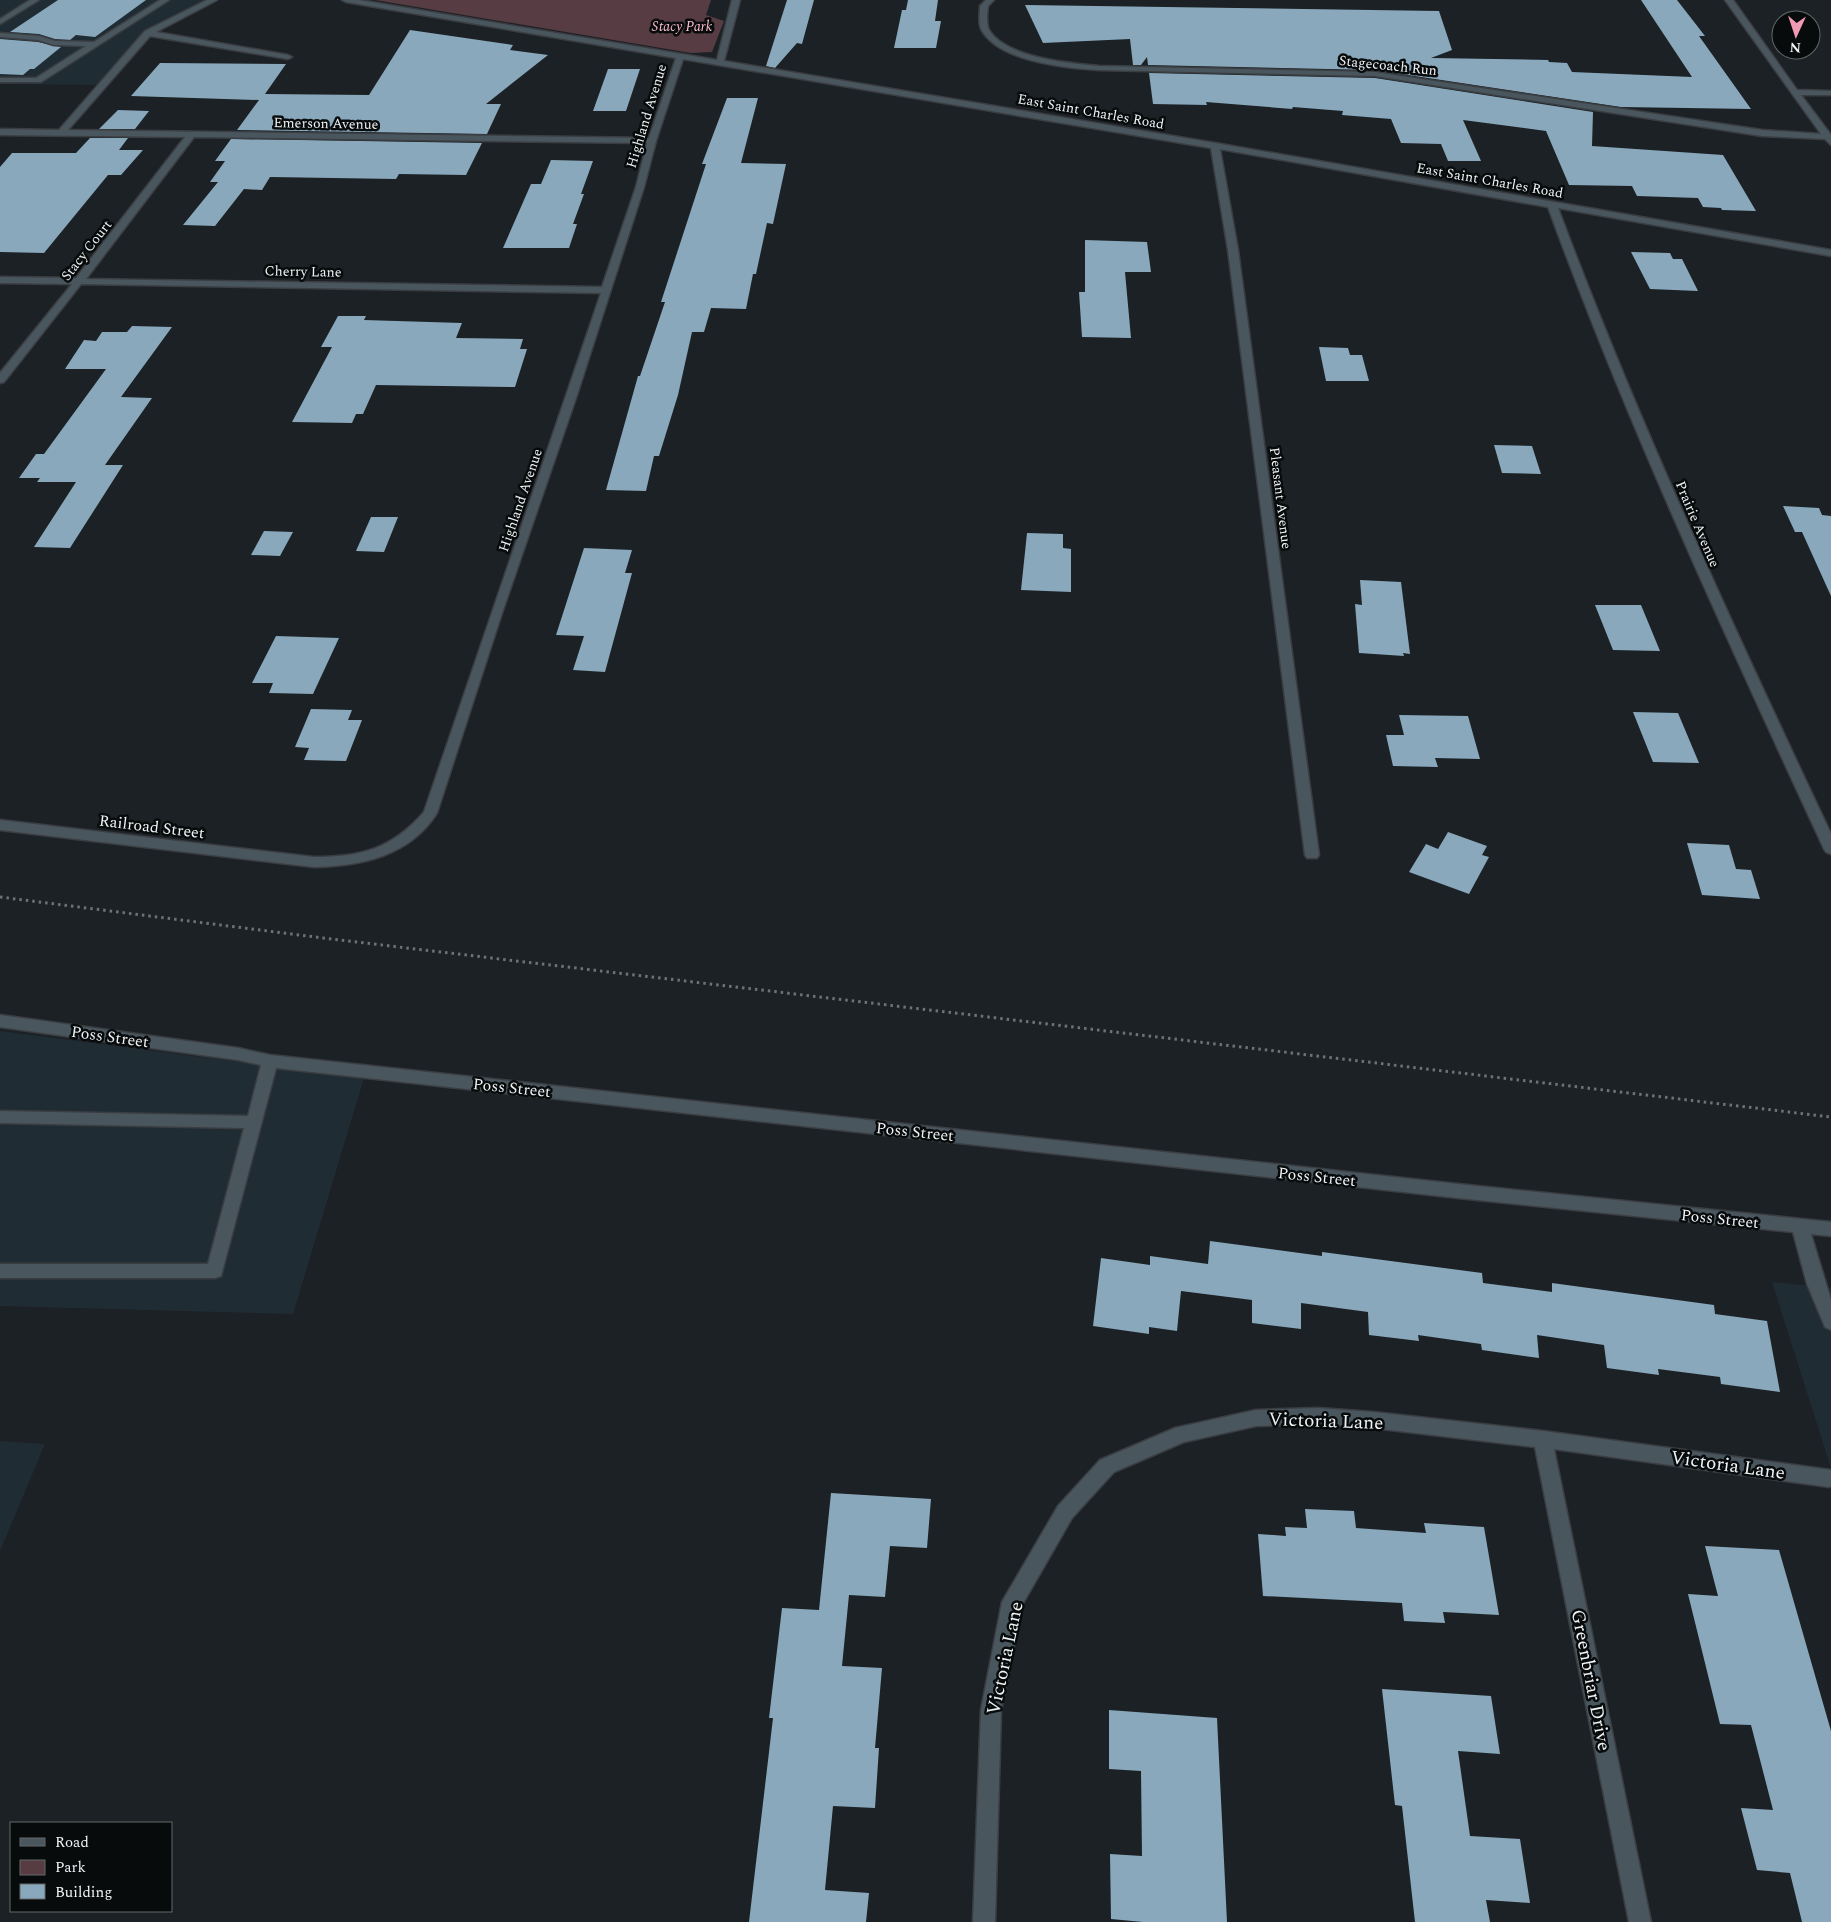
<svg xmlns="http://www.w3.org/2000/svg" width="1831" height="1922" viewBox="0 0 1831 1922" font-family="Spectral,serif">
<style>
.built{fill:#202c33}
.green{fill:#573c43}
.building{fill:#89a8bc}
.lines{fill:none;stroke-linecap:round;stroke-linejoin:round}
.minor-casing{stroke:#3a3e42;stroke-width:3}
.path{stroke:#6e7275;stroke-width:3;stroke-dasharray:2.5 4;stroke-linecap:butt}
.minor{fill:#4a565e;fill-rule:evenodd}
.labels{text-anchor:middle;stroke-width:5;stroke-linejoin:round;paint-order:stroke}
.far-park-label{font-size:14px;font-style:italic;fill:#fcbdce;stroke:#080b0c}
.far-street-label{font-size:14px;fill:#eff3f5;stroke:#080b0c}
.street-label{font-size:16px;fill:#eff3f5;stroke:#080b0c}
.near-street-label{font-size:19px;fill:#eff3f5;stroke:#080b0c}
</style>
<rect width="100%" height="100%" fill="#1c2125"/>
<g class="built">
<path d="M0,0h214l-64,31 -51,54 -99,-1z"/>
<path d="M0,1031l364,47 -71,236 -293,-8z"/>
<path d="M1772,1282l59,6v180z"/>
<path d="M0,1441l45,3 -45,107z"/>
</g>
<path class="green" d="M375,0h336l-5,15 18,6 -12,31 -21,1z"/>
<g class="building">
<path d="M58,0h88l-51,37 -19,-2 -6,5 -15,-1 -16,-5 -29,-2z"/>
<path d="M787,0h27l-12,44 -5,-1 -22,25 -9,-2z"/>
<path d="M908,0h30l-3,21h6l-5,27h-42l8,-38h4z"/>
<path d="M1641,0h36l28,36h-6l52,73 -130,-2 -246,-37 -227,-5 -1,-8 -6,8h-8l-3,-26 -87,4 -18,-38 414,6 13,39 -21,8 117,2 1,2 18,1 5,9 120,5z"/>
<path d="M410,30l103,15 -3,5 38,5 -62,49h15l-14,30 -250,-4 22,-30 -128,-4 29,-33 126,1 -21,30 104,1z"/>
<path d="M0,39l38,3 23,5 -27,22h-4l-7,6 -23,-1z"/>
<path d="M608,69h32l-14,42h-33z"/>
<path d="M1149,73l226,5 218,34 -1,34 131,9 33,56 -34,-1 -1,-2 -18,-1 -5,-9 -61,-2 -5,-10 -63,-1 -23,-54 -83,-11 18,41h-33l-7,-17 -40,-1 -10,-24 -49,-4 1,-4 -50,-4 -1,2 -86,-7 1,3 -54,-1z"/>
<path d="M727,98h31l-17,65 45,1 -13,60 -6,-1 -11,51h-3l-7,35 -35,-1 -7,24h-12l-14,63 -19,61h-5l-8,35 -40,-1 32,-114h2l25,-74h-4l45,-138h-4z"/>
<path d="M118,110l31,1 -14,18h-36z"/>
<path d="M90,138h38l-9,12h24l-22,25h-13l-64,78 -44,-1v-85l12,-14h64z"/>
<path d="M231,139l251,4 -16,32 -67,-1 -3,5 -126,-2 -8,13 -18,-1 -29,37 -32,-1 35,-43h-8l15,-21h-10z"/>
<path d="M551,160l42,1 -12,33h3l-11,30h4l-8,24h-66l28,-64h10z"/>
<path d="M1085,240l62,2 4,30h-26l6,66 -49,-1 -3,-45h6z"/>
<path d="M1631,252l39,1 3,6h9l16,32 -48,-2z"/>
<path d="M338,316h28l-2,4 98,3 -6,15 67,1 -3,10h7l-12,38 -139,-2 -13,29h-7l-4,9 -60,-1 40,-75h-11z"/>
<path d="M132,326l40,1 -51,70 31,1 -47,67h18l-53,83 -36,-1 42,-65h-39l3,-4h-21l17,-24h8l62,-85h-41l19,-29 12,1 6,-9h25z"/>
<path d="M1319,347l29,1 2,7h12l7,26h-43z"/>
<path d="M1494,445l38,1 9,28 -39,-1z"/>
<path d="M1783,506l36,2 3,7 9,1v80l-29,-64h-7z"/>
<path d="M371,517h27l-14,35 -28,-1z"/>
<path d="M264,531l29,1 -13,24 -29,-1z"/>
<path d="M1027,533l36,1v14l8,1v43l-50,-2z"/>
<path d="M584,548l48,2 -7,23h7l-27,99 -32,-2 11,-34 -28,-1z"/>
<path d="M1360,580l41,2 9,72 -7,-1 1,3 -45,-3 -4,-49 7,1z"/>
<path d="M1595,605h46l19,46 -47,-1z"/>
<path d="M276,636l63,2 -26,56 -44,-1 4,-10h-21z"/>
<path d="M311,709l41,1 -4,10h14l-16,41 -42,-1 5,-12 -14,-1z"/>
<path d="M1633,712l45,1 21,50 -46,-1z"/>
<path d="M1399,715l69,1 12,43 -45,-1 3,9 -45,-1 -7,-31h18z"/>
<path d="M1448,832l39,14 -5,9 7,2 -20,37 -60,-22 17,-28 12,5z"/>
<path d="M1687,843l42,2 7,24 15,1 9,29 -58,-4z"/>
<path d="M1210,1241l112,15v-4l160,21 1,10 69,9v-9l162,22 1,9 52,7 13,71 -59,-8 -1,-7 -62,-8 1,6 -52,-7 -3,-23 -67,-10 2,23 -57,-8 -1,-6 -63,-9 1,6 -50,-6 -1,-23 -67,-9v26l-49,-6v-23l-71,-9 -4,40 -28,-4v7l-56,-8 8,-68 49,7v-9l58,8z"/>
<path d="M831,1493l100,6 -4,49 -37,-2 -5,51 -36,-2 -7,71 40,2 -7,80h4l-4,60 -42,-2 -8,84 44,3 -3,29h-117l24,-204h-4l13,-110 37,2z"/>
<path d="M1305,1509l49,2 2,17 70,5 -2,-10 60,4 15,88 -56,-3 2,11 -41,-2 -2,-18 -139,-7 -5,-62 28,2 -1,-9 22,1z"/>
<path d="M1705,1546l74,4 52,181v191h-29l-12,-49 -33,-3 -16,-62 32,2 -22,-85 -31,-1 -32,-130 30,2z"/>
<path d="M1382,1689l109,7 9,58 -42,-3 12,85 50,3 10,64 -44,-3 4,22h-75l-13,-116 -7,-1z"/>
<path d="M1109,1710l108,8 10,204h-84l-32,-3 -1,-65 32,2 -1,-85 -32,-2z"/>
</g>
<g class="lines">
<defs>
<g id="minor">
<path d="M30,0h9l-39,24v-5z"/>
<path d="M160,0h9l-128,82h-41v-4h36l50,-32 -32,-1 -16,-5 -38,-3v-4l39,3 16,5 39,1z"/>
<path d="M207,0h10l-61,32 132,23 4,2 -4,2 -138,-23 -82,94 581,8 27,-80 -330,-56 -4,-2h17l358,60 15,-60h8l-16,61 491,82 616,107v6l-273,-48c80,214 176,420 273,626v20l-5,-2 -2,-3c-98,-212 -196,-423 -276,-642l-328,-58 18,101 81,605 -2,3h-10l-2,-3 -77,-605 -17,-102 -528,-89 -27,82 -12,46 -67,208 -75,218 -65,200c-27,43 -76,53 -123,54l-314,-37v-10l314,37c47,0 78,-8 110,-45l177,-519 -520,-9 -77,98 -4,1v-10l72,-89 -72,-1v-6l76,1 109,-141 -185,-2v-6l59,1 86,-99zM194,137l453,6 -11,44 -34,100 -516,-8z"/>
<path d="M986,0h8l-6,6c-1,8 -2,17 1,24 17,28 80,33 110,36l276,6 387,58 59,4 -96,-134h8l64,90 34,1v4h-30l30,40v10l-6,-6 -63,-3 -387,-60 -276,-6c-32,-2 -101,-8 -118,-41 -3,-7 -1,-16 -1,-23z"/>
<path d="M0,1015l238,33 32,7 1188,129 373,38v14l-20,-2 20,66v30l-6,-3 -18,-43 -14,-52 -335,-34 -1182,-130 -55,208 -6,2h-215v-14h208l36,-136 -244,-5v-12l248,5 13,-51 -23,-5 -238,-33z"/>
<path d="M1318,1408l55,4 170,19 288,39v16l-2,1 -275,-38 97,473h-22l-94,-475 -162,-19 -55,-4 -62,2 -72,16 -70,30 -42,46 -50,87 -21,105 -6,212h-22l8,-212 21,-108 56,-96 42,-46 75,-32 81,-18z"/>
</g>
</defs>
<use href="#minor" class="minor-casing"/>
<path class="path" d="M0,897l323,41 1508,179"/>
<use href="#minor" class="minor"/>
</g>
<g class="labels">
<g class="far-park-label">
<text x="682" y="31">Stacy Park</text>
</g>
<g class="far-street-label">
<text transform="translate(1388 65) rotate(6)" y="5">Stagecoach Run</text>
<text transform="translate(1091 111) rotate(10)" y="5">East Saint Charles Road</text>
<text transform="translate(646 116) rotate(-73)" y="5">Highland Avenue</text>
<text transform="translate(326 123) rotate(1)" y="5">Emerson Avenue</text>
<text transform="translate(1490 180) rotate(10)" y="5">East Saint Charles Road</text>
<text transform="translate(86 250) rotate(-52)" y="5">Stacy Court</text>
<text transform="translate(303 271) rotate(1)" y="5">Cherry Lane</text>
<text transform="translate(1281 498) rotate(83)" y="5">Pleasant Avenue</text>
<text transform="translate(520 500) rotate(-71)" y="5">Highland Avenue</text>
<text transform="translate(1698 524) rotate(67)" y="5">Prairie Avenue</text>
</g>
<g class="street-label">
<text transform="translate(152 826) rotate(7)" y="6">Railroad Street</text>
<text transform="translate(110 1036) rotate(8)" y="6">Poss Street</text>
<text transform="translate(512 1087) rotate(6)" y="6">Poss Street</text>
<text transform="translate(915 1131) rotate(6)" y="6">Poss Street</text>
<text transform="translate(1317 1176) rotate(6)" y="6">Poss Street</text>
<text transform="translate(1720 1218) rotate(6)" y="6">Poss Street</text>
</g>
<g class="near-street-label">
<text transform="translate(1326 1420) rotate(2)" y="7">Victoria Lane</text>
<text transform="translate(1728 1464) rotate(8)" y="7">Victoria Lane</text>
<text transform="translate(1004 1658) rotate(-78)" y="7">Victoria Lane</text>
<text transform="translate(1592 1680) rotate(79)" y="7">Greenbriar Drive</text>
</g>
</g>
<rect x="10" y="1822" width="162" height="90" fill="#080b0c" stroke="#646869"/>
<rect x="20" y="1838" width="25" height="8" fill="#4a565e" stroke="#646869"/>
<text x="55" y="1847" font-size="15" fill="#eff3f5">Road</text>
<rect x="20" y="1860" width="25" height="15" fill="#573c43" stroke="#646869"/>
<text x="55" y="1872" font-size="15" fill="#eff3f5">Park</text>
<rect x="20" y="1884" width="25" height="15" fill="#89a8bc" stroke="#646869"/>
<text x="55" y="1897" font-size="15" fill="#eff3f5">Building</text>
<g transform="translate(1796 35) rotate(183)"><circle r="24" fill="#080b0c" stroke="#646869"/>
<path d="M0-4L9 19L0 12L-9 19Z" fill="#f19ab3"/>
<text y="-8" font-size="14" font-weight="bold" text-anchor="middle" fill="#eff3f5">N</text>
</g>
</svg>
